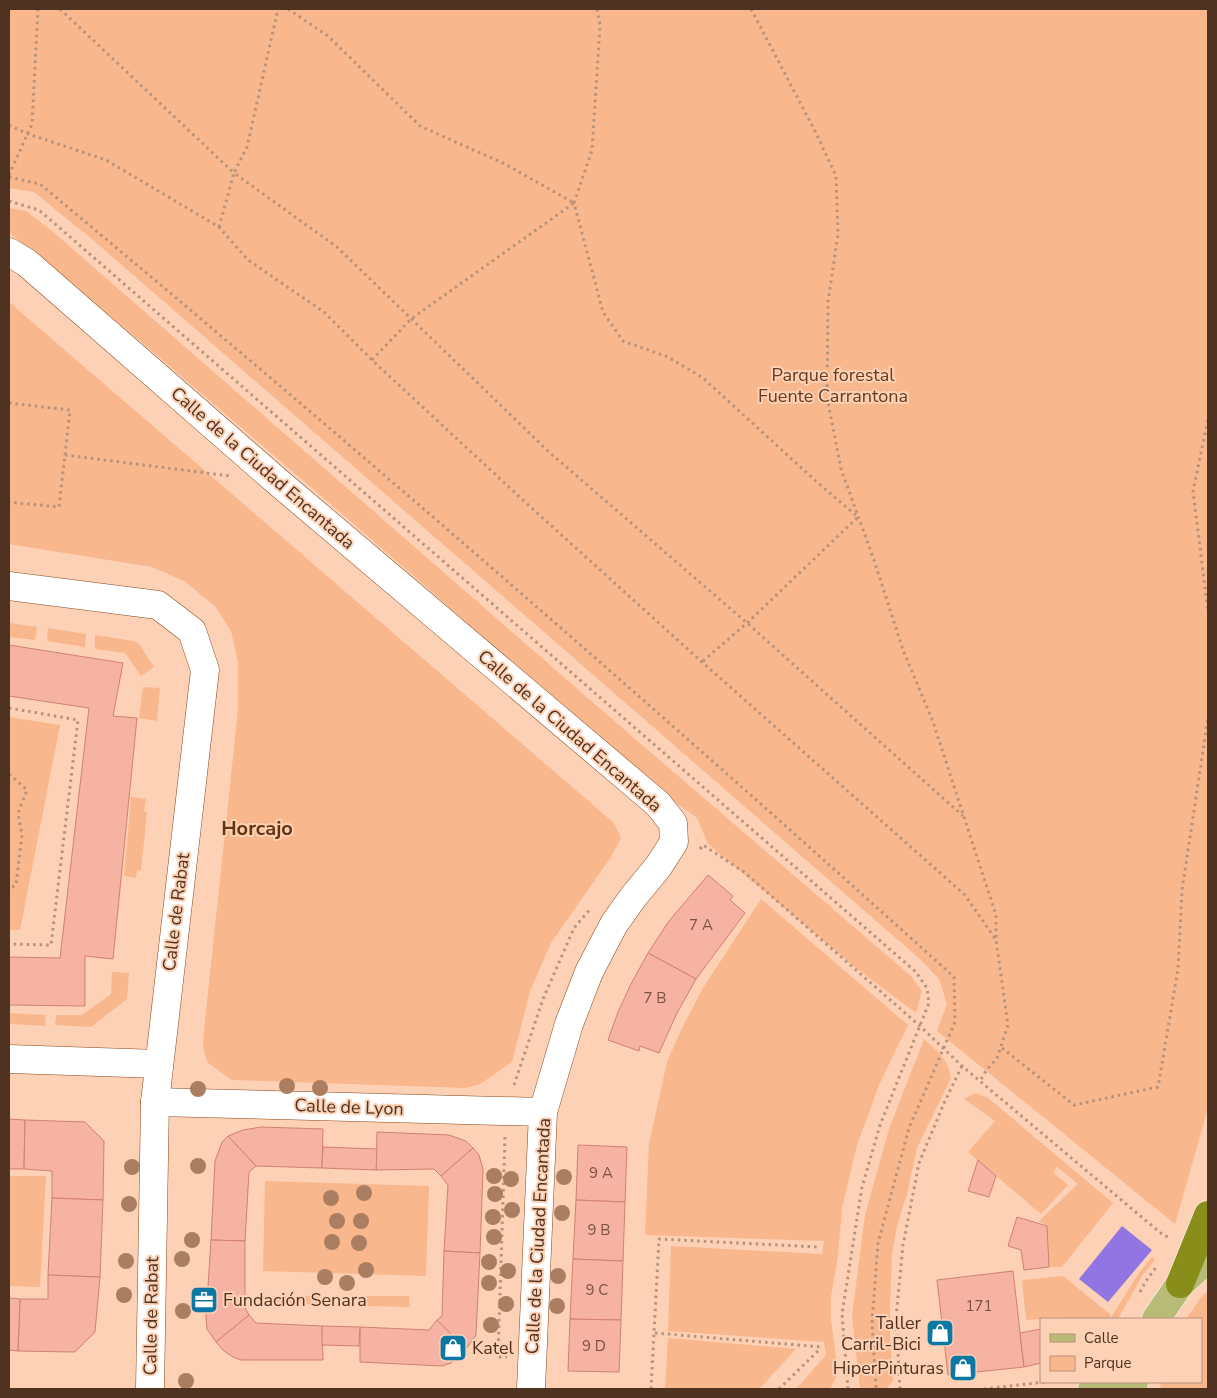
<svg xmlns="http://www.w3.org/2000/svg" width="1217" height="1398" viewBox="0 0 1217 1398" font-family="'Nunito Sans',sans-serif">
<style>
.green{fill:#f9b78e}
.water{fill:#9175e3}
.building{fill:#f6b2a3;stroke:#d1816f}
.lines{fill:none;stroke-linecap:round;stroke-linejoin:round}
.minor-casing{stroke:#864719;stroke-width:29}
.major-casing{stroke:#fff;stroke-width:29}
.highway-casing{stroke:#fff;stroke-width:29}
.path{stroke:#b8927a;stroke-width:3;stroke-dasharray:2.5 4;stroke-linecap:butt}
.minor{stroke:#fff;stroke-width:28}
.major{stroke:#b8bb75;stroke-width:28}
.highway{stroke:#888e19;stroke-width:28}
.tree{fill:#ab7e62}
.labels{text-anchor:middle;stroke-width:4;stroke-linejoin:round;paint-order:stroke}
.number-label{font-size:15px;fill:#795240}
.park-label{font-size:18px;fill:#683b1d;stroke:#fdd1b6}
.street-label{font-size:18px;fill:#4f321f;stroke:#fdd1b6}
.poi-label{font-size:18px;fill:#4f321f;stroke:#fdd1b6;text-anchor:start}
.quarter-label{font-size:20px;font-weight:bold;fill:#653512;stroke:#fdd1b6}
</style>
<rect width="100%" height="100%" fill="#fdd1b6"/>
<g class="green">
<path d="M9,9h1199v1099l-33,116 -238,-193 10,-27 -8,-25 -18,-19 -828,-720 -59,-48 -25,-4z"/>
<path d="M9,208l17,3 26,20 568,495 291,250 11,15 -6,22 -60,-45 -148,-124 -11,-26 -65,-47 -99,-91 -185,-161 -208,-178 -131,-109z"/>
<path d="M9,302l605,521 7,15 -10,19 -60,86 -21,48 -18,71 -32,22 -14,4 -235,-8 -24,-18 -4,-15 1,-17 34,-320v-48l-7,-31 -16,-25 -31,-25 -32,-14 -143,-23z"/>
<path d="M9,623l28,4 -2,13 -26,-3z"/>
<path d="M48,628l38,6 -1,13 -38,-6z"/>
<path d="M95,635l38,6 6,3 15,23 -13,9 -16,-23 -30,-4z"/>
<path d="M143,687l17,1 -3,33 -18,-3z"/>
<path d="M9,717l51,8 -40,205h-11z"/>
<path d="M131,797l15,2 -2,12 3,1 -6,59 -4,-1 -1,8 -12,-2z"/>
<path d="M761,899l147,126 -29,60 -22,60 -15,63 -4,47 -7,42v23l7,54 -8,15h-34l30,-34 -2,-13 -156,-11 3,-85 151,8 2,-13 -179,-6 4,-91 18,-82 15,-34 21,-40z"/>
<path d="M112,972l17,1 -2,26 -36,28 -36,-2 1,-10h26l29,-21z"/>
<path d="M9,1013l37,2 -1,11 -36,-2z"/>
<path d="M924,1039c14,13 24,20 27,39l-34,70 -10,46 -10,32 -5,28 -2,53v29l3,45 -7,8h-26l-8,-73 13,-101 24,-86z"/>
<path d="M975,1093l12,4 126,106 -51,64h-14l-1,-41 -8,-5 39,-37 -21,-17 -4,5 15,13 -27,29 -73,-62 27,-31 -31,-22z"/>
<path d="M9,1176h37l-6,111 -31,-1z"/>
<path d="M265,1181l164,5 -3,90 -163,-5z"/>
<path d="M1152,1257l3,3 -13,16 -24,43h-8l29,-46z"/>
<path d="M1063,1276l48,39 -2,4h-47l-4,-2 -32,3 -4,-40z"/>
<path d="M1208,1290v99h-48l1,-7h40v-63h-15l16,-23z"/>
<path d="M265,1296h58v9l-58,-3z"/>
<path d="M362,1296h47l1,11 -48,-1z"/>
<path d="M668,1338l128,11 -37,40 -94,-1z"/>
</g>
<path class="water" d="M1122,1226l30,24 -44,52 -29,-23z"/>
<g class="building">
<path d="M9,645l114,18 -10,53 24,2 -24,241 -28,-3v50l-76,-1v-48l51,1 29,-250 -80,-12z"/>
<path d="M708,875l25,21 -3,4 15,13 -49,66 -48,-26 21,-32z"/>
<path d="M648,953l48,26 -19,34 -18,40 -19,-7 -1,5 -31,-11 10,-28 13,-28z"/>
<path d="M9,1119l16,1 -1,49h-15z"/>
<path d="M25,1120l60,2 19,19 -1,59 -51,-2v-27l-28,-2z"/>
<path d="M261,1127l62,2 -1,39 -66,-2 -28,-30 15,-6z"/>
<path d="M377,1132l72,3 17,6 7,7 -32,28 -7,-7 -58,1z"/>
<path d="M228,1136l28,30 -7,6 -4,69 -34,-1 4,-79 7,-19z"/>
<path d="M578,1145l49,2 -2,55 -49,-2z"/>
<path d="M323,1147l54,2 -1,21 -54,-2z"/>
<path d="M473,1148l6,7 4,14 -3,84 -36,-2 4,-66 -7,-9z"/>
<path d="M978,1160l18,16 -7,21 -21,-6z"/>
<path d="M52,1198l51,2 -3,77 -52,-2z"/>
<path d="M576,1200l49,2 -2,59 -50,-2z"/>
<path d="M1017,1217l30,9 2,41 -25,3 -3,-20 -13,-4z"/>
<path d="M211,1240l34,1v67l4,7 -33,27 -9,-13 -1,-12z"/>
<path d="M444,1251l36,2 -4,82 -10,14 -29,-29 5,-4z"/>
<path d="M573,1259l50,2 -2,59 -51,-1z"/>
<path d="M1013,1271l11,96 -76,8 -11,-95z"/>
<path d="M48,1275l52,2 -5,55 -20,20 -57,-1 2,-52h28z"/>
<path d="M9,1298l11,1 -2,52 -9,-1z"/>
<path d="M249,1315l7,8 66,3 1,34h-82l-8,-3 -9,-6 -8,-9z"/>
<path d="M570,1319l51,1 -2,52 -51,-1z"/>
<path d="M437,1320l29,29 -15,14 -9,3 -82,-4v-35l69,3z"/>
<path d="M322,1326l38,1 -1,19 -37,-1z"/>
<path d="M1041,1329v34l-17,4 -4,-34z"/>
</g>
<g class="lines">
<defs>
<g id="minor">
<path d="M9,252l18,11 251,219 380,322 15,19 1,19 -16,25 -24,29 -20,28 -25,48 -20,52 -26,88 -12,277"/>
<path d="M9,586l149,19 34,26 13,39 -50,432 -5,287"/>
<path d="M9,1059l150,5"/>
<path d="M155,1102l388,10"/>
</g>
<g id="major">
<path d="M1156,1319l24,-35 28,-25"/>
<path d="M1092,1389l20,-7"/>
<path d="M1133,1389l1,-7"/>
</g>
<path id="highway" d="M1180,1284l28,-69"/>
</defs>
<use href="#minor" class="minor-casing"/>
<use href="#major" class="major-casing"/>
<use href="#highway" class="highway-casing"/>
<g class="path">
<path d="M60,9l174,164 13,-26 31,-138"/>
<path d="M288,9l40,27 92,90 85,38 69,39"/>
<path d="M597,9l3,17 -8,124 -18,53 29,109 20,29 45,16 35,21 115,105 40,34 -111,106 -45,39"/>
<path d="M751,9l64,122 21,45 2,58 -10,68 -1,95 14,72 33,91 29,90 30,72 63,193v25l12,85 -11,33 -11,13 -6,10"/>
<path d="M9,125l19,9 78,26 113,67 29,33 76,52 48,48 153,142 177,160 263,233 31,45"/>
<path d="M9,175l23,-51 6,-115"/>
<path d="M9,177l31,7c310,258 615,523 914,793l1,45 -46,106 -31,115 -6,80 4,66"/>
<path d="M9,201l30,9 877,762 11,16 2,15 -49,122 -18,62 -20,127 6,75"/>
<path d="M219,227l15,-54 103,74 212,205 198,171 216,193"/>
<path d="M372,360l39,-41 163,-116"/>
<path d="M9,403l61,7 -11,97 -50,-5"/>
<path d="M1208,420l-15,71 15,121"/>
<path d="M65,455l165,21"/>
<path d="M9,708l69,12 -27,225 -42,-1"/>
<path d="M9,774l18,16 -9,23 4,22 -6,50 -7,4"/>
<path d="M700,849l3,-4 41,27 176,154 42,40 201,169 8,3"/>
<path d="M1002,1048l72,57 84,-18 20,-118 4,-79 26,-172"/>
<path d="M514,1085l29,-86 31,-71 17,-20"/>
<path d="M505,1137l-7,220h9"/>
<path d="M1140,1292l6,-11 11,-15"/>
<path d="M655,1333l167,14"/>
<path d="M651,1389l8,-150 159,8"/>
<path d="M779,1389l42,-41"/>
<path d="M900,1389l-4,-71 7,-73 16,-82 26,-62 17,-35"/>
<path d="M984,1389l61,-7"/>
</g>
<use href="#minor" class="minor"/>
<use href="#major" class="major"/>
<use href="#highway" class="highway"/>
</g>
<g class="tree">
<circle cx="287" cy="1086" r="8"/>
<circle cx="320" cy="1088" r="8"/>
<circle cx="198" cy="1089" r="8"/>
<circle cx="198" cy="1166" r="8"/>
<circle cx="132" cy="1167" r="8"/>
<circle cx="494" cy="1176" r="8"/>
<circle cx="564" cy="1177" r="8"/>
<circle cx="511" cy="1179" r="8"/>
<circle cx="364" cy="1193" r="8"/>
<circle cx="495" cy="1194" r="8"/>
<circle cx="331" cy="1198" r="8"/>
<circle cx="129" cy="1204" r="8"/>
<circle cx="512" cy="1210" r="8"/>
<circle cx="562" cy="1213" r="8"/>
<circle cx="493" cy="1217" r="8"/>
<circle cx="337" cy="1221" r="8"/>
<circle cx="361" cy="1221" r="8"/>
<circle cx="494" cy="1237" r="8"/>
<circle cx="192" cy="1240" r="8"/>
<circle cx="332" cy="1242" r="8"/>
<circle cx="359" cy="1243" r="8"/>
<circle cx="182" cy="1259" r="8"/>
<circle cx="126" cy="1261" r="8"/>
<circle cx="489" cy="1262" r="8"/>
<circle cx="366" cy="1270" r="8"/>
<circle cx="508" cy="1271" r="8"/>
<circle cx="558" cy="1276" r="8"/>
<circle cx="325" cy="1277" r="8"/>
<circle cx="347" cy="1283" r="8"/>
<circle cx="489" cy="1283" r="8"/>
<circle cx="124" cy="1295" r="8"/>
<circle cx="506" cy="1304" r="8"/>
<circle cx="557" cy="1306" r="8"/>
<circle cx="183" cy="1311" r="8"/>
<circle cx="491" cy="1325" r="8"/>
<circle cx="186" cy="1381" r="8"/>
</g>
<defs>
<symbol id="office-square" viewBox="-11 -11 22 22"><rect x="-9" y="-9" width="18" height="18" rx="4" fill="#0b77a2" stroke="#fdd1b6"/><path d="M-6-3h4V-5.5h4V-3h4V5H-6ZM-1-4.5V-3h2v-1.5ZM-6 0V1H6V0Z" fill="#fff"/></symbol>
<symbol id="shop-square" viewBox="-11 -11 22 22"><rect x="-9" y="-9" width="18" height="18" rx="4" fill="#0b77a2" stroke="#fdd1b6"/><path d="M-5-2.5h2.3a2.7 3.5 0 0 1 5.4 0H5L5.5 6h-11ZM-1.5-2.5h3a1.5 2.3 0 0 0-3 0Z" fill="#fff"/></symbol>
</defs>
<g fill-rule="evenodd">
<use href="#office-square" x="188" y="1284" width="32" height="32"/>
<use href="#shop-square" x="924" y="1317" width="32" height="32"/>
<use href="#shop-square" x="437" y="1332" width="32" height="32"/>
<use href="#shop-square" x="947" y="1352" width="32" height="32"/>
</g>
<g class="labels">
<g class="number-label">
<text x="701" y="930">7 A</text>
<text x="655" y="1003">7 B</text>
<text x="601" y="1178">9 A</text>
<text x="599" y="1235">9 B</text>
<text x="597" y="1295">9 C</text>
<text x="979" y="1311">171</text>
<text x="594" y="1351">9 D</text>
</g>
<g class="park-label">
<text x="833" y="381">Parque forestal<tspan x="833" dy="21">Fuente Carrantona</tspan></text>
</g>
<g class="street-label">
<text transform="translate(263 468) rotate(41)" y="6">Calle de la Ciudad Encantada</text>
<text transform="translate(570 731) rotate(41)" y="6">Calle de la Ciudad Encantada</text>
<text transform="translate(176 912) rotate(-83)" y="6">Calle de Rabat</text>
<text transform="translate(349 1107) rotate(2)" y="6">Calle de Lyon</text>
<text transform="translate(538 1236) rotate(-87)" y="6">Calle de la Ciudad Encantada</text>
<text transform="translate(151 1316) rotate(-89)" y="6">Calle de Rabat</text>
</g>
<g class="poi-label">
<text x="223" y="1306">Fundación Senara</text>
<text x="921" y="1329" text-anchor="end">Taller<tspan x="921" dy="21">Carril-Bici</tspan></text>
<text x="472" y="1354">Katel</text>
<text x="944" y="1374" text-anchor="end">HiperPinturas</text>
</g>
<g class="quarter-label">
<text x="257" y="835">Horcajo</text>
</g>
</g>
<rect width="1217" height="1398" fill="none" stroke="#4f321f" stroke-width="20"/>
<rect x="1040" y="1318" width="162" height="65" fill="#fdd1b6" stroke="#b7917a"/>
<rect x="1050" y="1334" width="25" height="8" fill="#b8bb75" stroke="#b7917a"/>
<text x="1084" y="1343" font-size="15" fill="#4f321f">Calle</text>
<rect x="1050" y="1356" width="25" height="15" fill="#f9b78e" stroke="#b7917a"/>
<text x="1084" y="1368" font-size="15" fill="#4f321f">Parque</text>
</svg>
